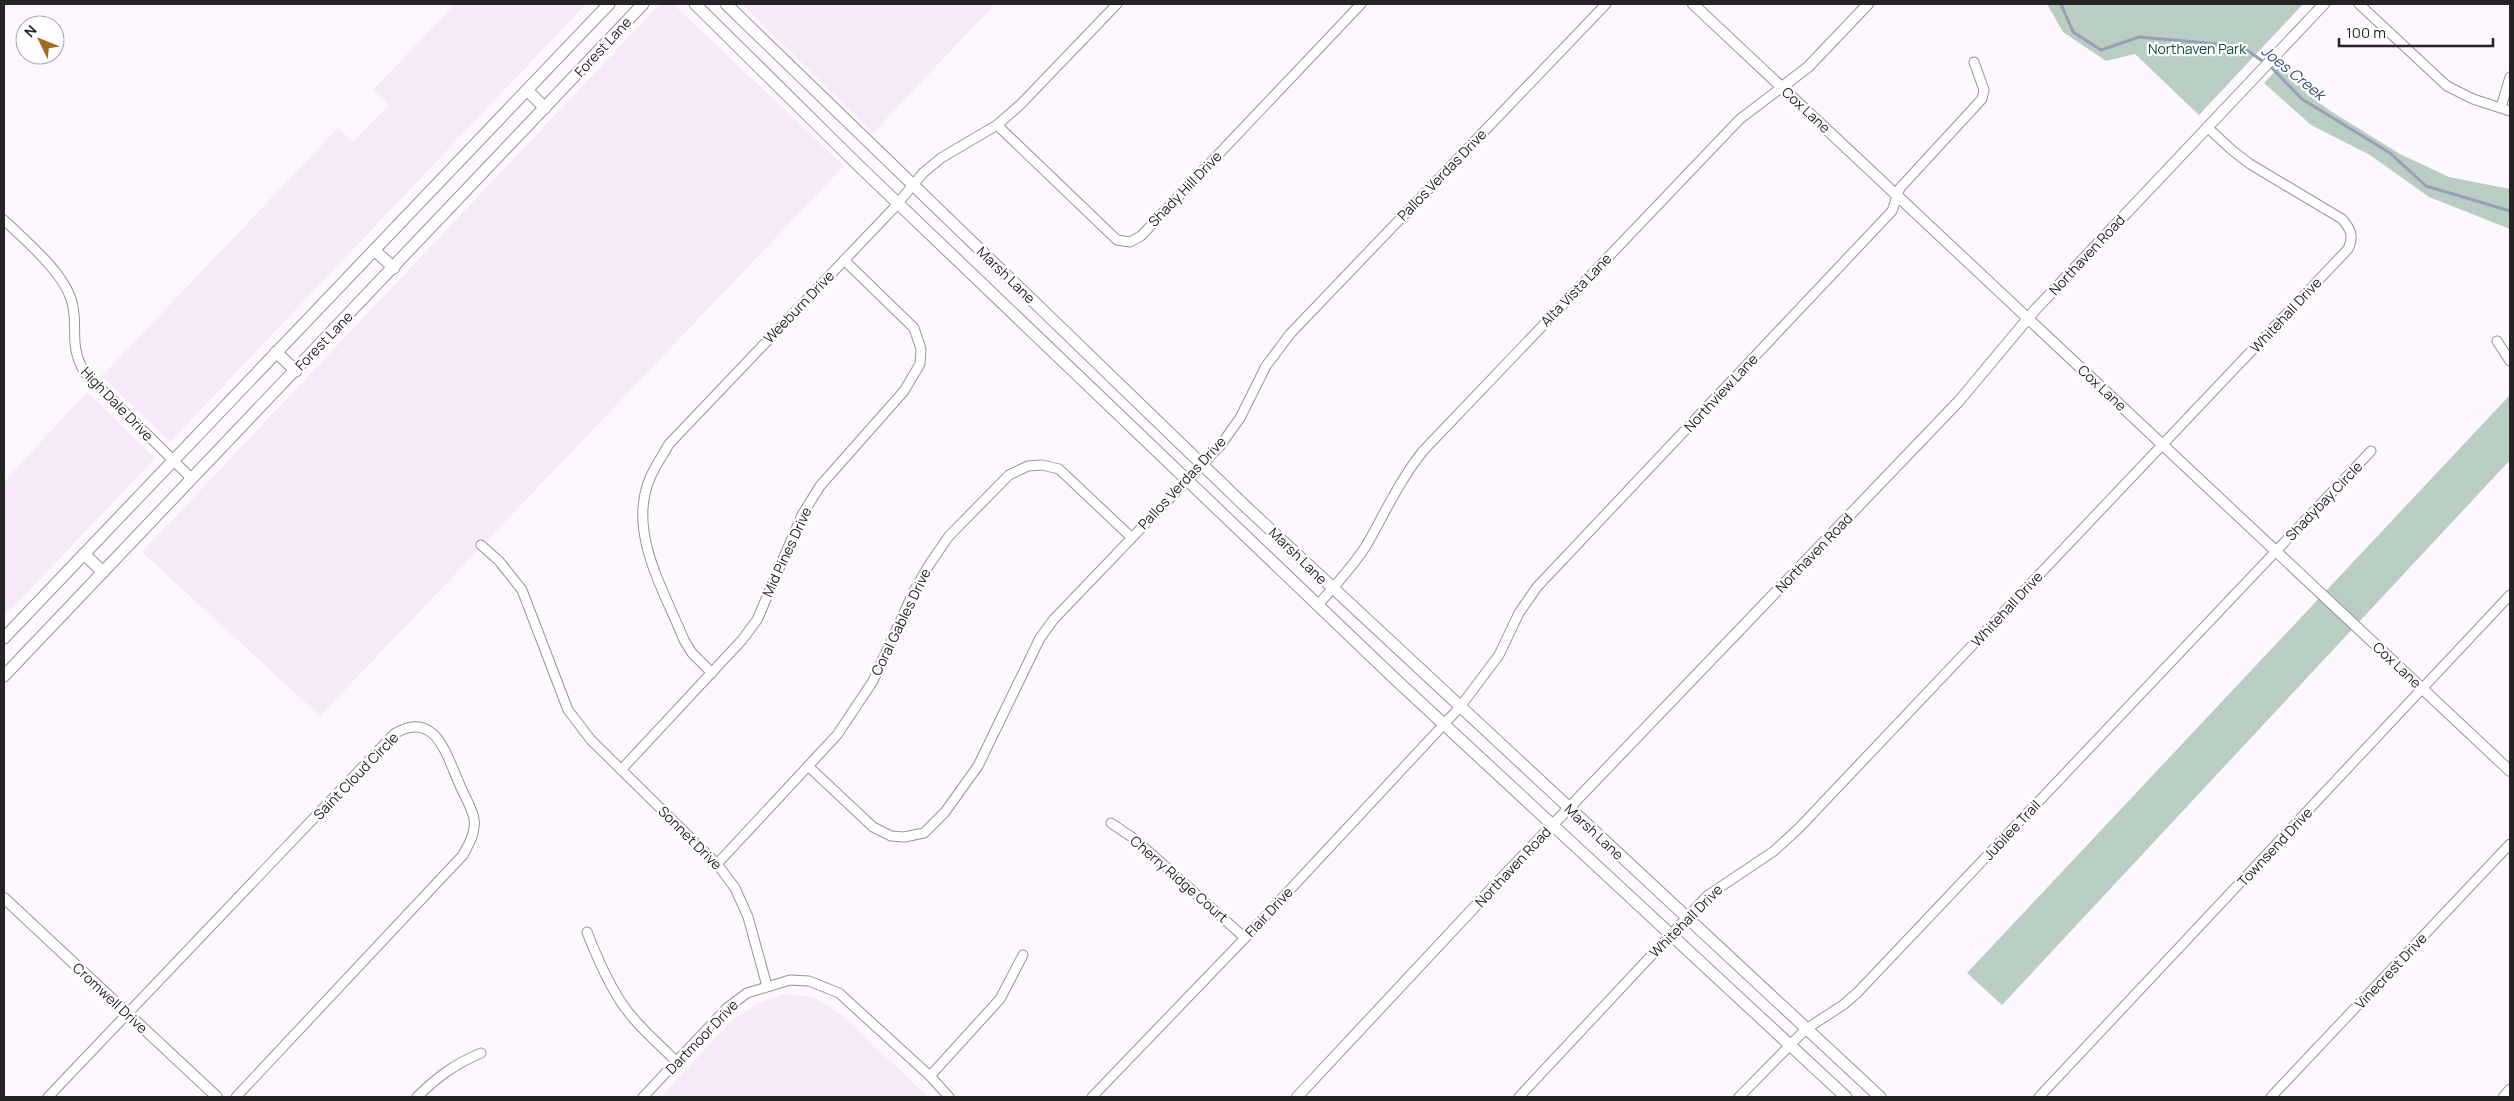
<svg xmlns="http://www.w3.org/2000/svg" width="2514" height="1101" viewBox="0 0 2514 1101" font-family="Manrope,sans-serif">
<style>
.built{fill:#f6e9f8}
.green{fill:#b9cdc3}
.lines{fill:none;stroke-linecap:round;stroke-linejoin:round}
.stream{stroke:#97a0b6;stroke-width:3}
.minor-casing{stroke:#9a939b;stroke-width:11}
.tertiary-casing{stroke:#9a939b;stroke-width:12}
.secondary-casing{stroke:#9a939b;stroke-width:13}
.minor{stroke:#fff;stroke-width:9}
.tertiary{stroke:#fff;stroke-width:10}
.secondary{stroke:#fff;stroke-width:11}
.labels{text-anchor:middle;stroke-width:4.5;stroke-linejoin:round;paint-order:stroke}
.street-label{font-size:14px;fill:#262326;stroke:#fff}
.park-label{font-size:14px;fill:#0e4d36;stroke:#fff}
.water-label{font-size:15px;font-style:italic;fill:#374c75;stroke:#fff}
</style>
<rect width="100%" height="100%" fill="#fdf7fe"/>
<g class="built">
<path d="M455,4h131l-416,438 -68,-66 236,-248 15,14 36,-37 -16,-15z"/>
<path d="M660,4h13l171,162 -524,550 -178,-164z"/>
<path d="M742,4h253l-122,129z"/>
<path d="M87,392l68,66 -151,159v-135z"/>
<path d="M783,994l30,3 28,17 87,83h-267l70,-76 26,-17z"/>
</g>
<g class="green">
<path d="M2047,4h256l-104,111 -64,-61 -29,7 -43,-29z"/>
<path d="M2283,63l24,31 22,16 71,44 49,23 61,12v40l-81,-32 -59,-42 -59,-30 -47,-42z"/>
<path d="M2510,395v65l-508,545 -35,-32z"/>
</g>
<g class="lines">
<path class="stream" d="M2061,4l12,28 28,18 38,-13 102,9 30,21 31,32 88,54 36,33 84,25"/>
<defs>
<g id="minor">
<path d="M2359,4l88,82 26,13 37,12"/>
<path d="M2501,107l9,-30"/>
<path d="M997,125l120,115 13,2 11,-6 220,-232"/>
<path d="M4,220c21,20 58,51 67,79 9,27 -4,44 14,74l107,106"/>
<path d="M2497,341l13,20"/>
<path d="M481,545l18,16 23,29 46,120 23,30 126,124 18,24 13,29 19,69"/>
<path d="M1318,605c16,-19 34,-37 48,-59 19,-33 33,-65 57,-95l317,-332 42,-32"/>
<path d="M712,673l-20,-20 -8,-13c-20,-50 -57,-108 -34,-162 5,-12 13,-23 19,-34l224,-235 30,-36 18,-15 56,-33 23,-20 97,-101"/>
<path d="M808,766l65,61 18,9 13,1 20,-4 21,-21 33,-46 62,-128 14,-19 166,-173 20,-28 26,-52 24,-32 316,-330"/>
<path d="M621,770l121,-130 15,-20 45,-105 18,-29 84,-95 16,-27 1,-15 -7,-21 -70,-68"/>
<path d="M1111,823l25,17 109,98"/>
<path d="M717,864l120,-129 36,-54 40,-88 16,-28 20,-29 60,-61 19,-9 14,-1 17,4 72,68"/>
<path d="M587,932c9,23 20,49 34,70 15,23 37,41 56,60"/>
<path d="M930,1076l70,-77 23,-44"/>
<path d="M48,1097l346,-363c41,-25 52,20 65,49 4,11 13,24 15,36 2,13 -5,25 -11,36l-227,242"/>
<path d="M417,1097c20,-20 38,-33 64,-44"/>
<path d="M643,1097l84,-89 20,-15 43,-13 19,1 30,12 91,83 19,21"/>
<path d="M1092,1097l153,-159 215,-231 39,-52 20,-42 18,-26 355,-376 8,-23 82,-89 2,-9 -10,-28"/>
<path d="M1519,1097l188,-201 67,-45 25,-23 549,-579c6,-12 3,-20 -6,-30l-92,-55 -17,-13 -26,-24"/>
<path d="M1739,1097l67,-68 37,-24 14,-12 514,-542"/>
<path d="M2039,1097l471,-502"/>
<path d="M2271,1097l239,-253"/>
<path d="M2503,1097l7,-8"/>
</g>
<g id="tertiary">
<path d="M1693,4l817,767"/>
<path d="M1782,87l26,-20 60,-63"/>
<path d="M4,898l213,199"/>
<path d="M1297,1097l200,-214 462,-482 76,-91 289,-306"/>
</g>
<g id="secondary">
<path d="M695,4l165,163 534,511 452,419"/>
<path d="M726,4l519,502 635,591"/>
<path d="M527,90l18,18"/>
<path d="M374,250l20,18"/>
<path d="M276,352l20,19"/>
<path d="M84,554l19,18"/>
<path d="M4,638l605,-634"/>
<path d="M4,676l639,-672"/>
</g>
</defs>
<use href="#minor" class="minor-casing"/>
<use href="#tertiary" class="tertiary-casing"/>
<use href="#secondary" class="secondary-casing"/>
<use href="#minor" class="minor"/>
<use href="#tertiary" class="tertiary"/>
<use href="#secondary" class="secondary"/>
</g>
<g class="labels">
<g class="street-label">
<text transform="translate(603 47) rotate(-47)" y="5">Forest Lane</text>
<text transform="translate(1806 110) rotate(43)" y="5">Cox Lane</text>
<text transform="translate(1442 175) rotate(-46)" y="5">Pallos Verdas Drive</text>
<text transform="translate(1185 189) rotate(-46)" y="5">Shady Hill Drive</text>
<text transform="translate(2087 255) rotate(-47)" y="5">Northaven Road</text>
<text transform="translate(1006 275) rotate(44)" y="5">Marsh Lane</text>
<text transform="translate(1576 290) rotate(-46)" y="5">Alta Vista Lane</text>
<text transform="translate(799 307) rotate(-46)" y="5">Weeburn Drive</text>
<text transform="translate(2286 315) rotate(-47)" y="5">Whitehall Drive</text>
<text transform="translate(324 341) rotate(-46)" y="5">Forest Lane</text>
<text transform="translate(2102 388) rotate(43)" y="5">Cox Lane</text>
<text transform="translate(1721 393) rotate(-47)" y="5">Northview Lane</text>
<text transform="translate(117 404) rotate(46)" y="5">High Dale Drive</text>
<text transform="translate(1182 483) rotate(-47)" y="5">Pallos Verdas Drive</text>
<text transform="translate(2324 501) rotate(-46)" y="5">Shadybay Circle</text>
<text transform="translate(787 552) rotate(-65)" y="5">Mid Pines Drive</text>
<text transform="translate(1814 553) rotate(-46)" y="5">Northaven Road</text>
<text transform="translate(1298 556) rotate(44)" y="5">Marsh Lane</text>
<text transform="translate(2007 609) rotate(-47)" y="5">Whitehall Drive</text>
<text transform="translate(901 622) rotate(-64)" y="5">Coral Gables Drive</text>
<text transform="translate(2397 665) rotate(43)" y="5">Cox Lane</text>
<text transform="translate(356 776) rotate(-46)" y="5">Saint Cloud Circle</text>
<text transform="translate(2012 830) rotate(-47)" y="5">Jubilee Trail</text>
<text transform="translate(1594 832) rotate(43)" y="5">Marsh Lane</text>
<text transform="translate(690 838) rotate(45)" y="5">Sonnet Drive</text>
<text transform="translate(2275 847) rotate(-47)" y="5">Townsend Drive</text>
<text transform="translate(1513 867) rotate(-47)" y="5">Northaven Road</text>
<text transform="translate(1179 879) rotate(41)" y="5">Cherry Ridge Court</text>
<text transform="translate(1269 912) rotate(-47)" y="5">Flair Drive</text>
<text transform="translate(1686 921) rotate(-45)" y="5">Whitehall Drive</text>
<text transform="translate(2391 971) rotate(-47)" y="5">Vinecrest Drive</text>
<text transform="translate(110 998) rotate(43)" y="5">Cromwell Drive</text>
<text transform="translate(702 1037) rotate(-46)" y="5">Dartmoor Drive</text>
</g>
<g class="park-label">
<text x="2197" y="54">Northaven Park</text>
</g>
<g class="water-label">
<text transform="translate(2293 73) rotate(39)" y="5">Joes Creek</text>
</g>
</g>
<rect width="2514" height="1101" fill="none" stroke="#262326" stroke-width="10"/>
<g transform="translate(40 40) rotate(313)"><circle r="24" fill="#ffffff" stroke="#a8a7a8"/>
<path d="M0-4L9 19L0 12L-9 19Z" fill="#9e6c21"/>
<text y="-8" font-size="14" font-weight="bold" text-anchor="middle" fill="#262326">N</text>
</g>
<path d="M2339 38v8h154v-8" fill="none" stroke="#262326" stroke-width="2.5"/>
<text x="2346" y="38" font-size="15" fill="#262326" stroke="#ffffff" stroke-width="4" paint-order="stroke">100 m</text>
</svg>
